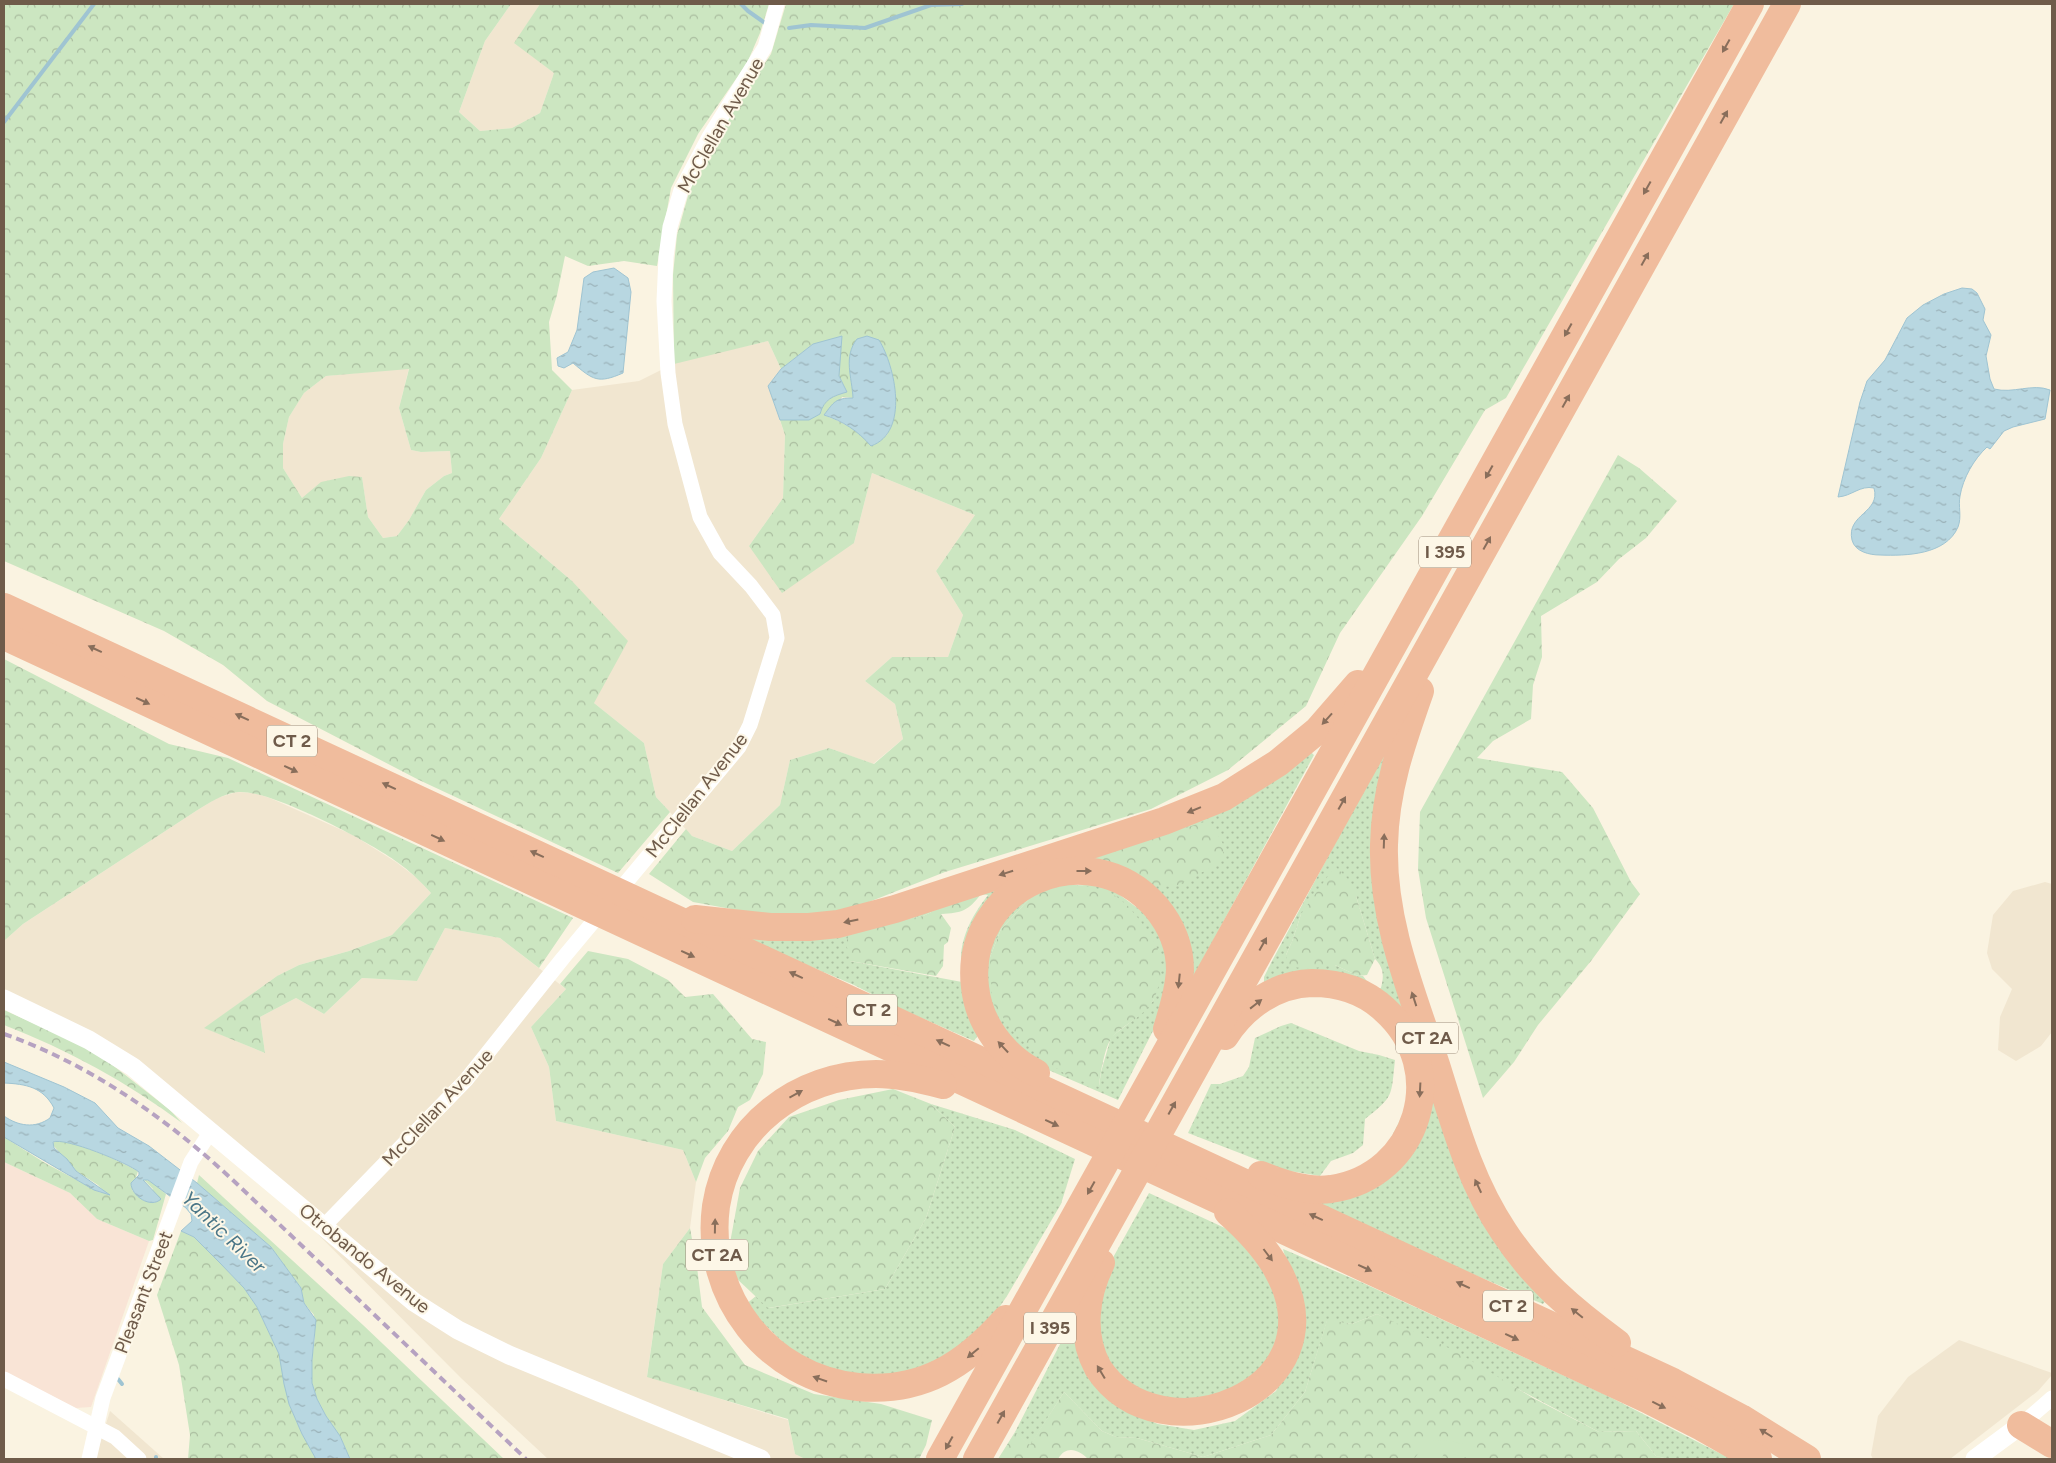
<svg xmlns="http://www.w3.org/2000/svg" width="2056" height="1463" viewBox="0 0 2056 1463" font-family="Figtree,sans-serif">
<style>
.residential{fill:#f1e6d0}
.commercial{fill:#f9e4d6}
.grass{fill:url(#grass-dots);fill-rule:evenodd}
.forest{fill:url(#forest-crowns);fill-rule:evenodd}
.garden{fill:#cce6c1}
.water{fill:url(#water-ripples);stroke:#9fc4d2}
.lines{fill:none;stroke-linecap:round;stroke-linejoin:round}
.stream{stroke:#9fc4d2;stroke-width:4}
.minor{stroke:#fff;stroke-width:15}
.tertiary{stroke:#fff;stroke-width:19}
.motorway{stroke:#f0bc9d;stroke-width:28}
.rail{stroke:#b6a2c1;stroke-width:4;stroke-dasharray:8 5;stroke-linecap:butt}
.oneway{fill:#896e5b}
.labels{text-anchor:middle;stroke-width:4;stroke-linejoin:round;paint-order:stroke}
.shield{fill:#fdf7e7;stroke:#9a8a79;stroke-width:1}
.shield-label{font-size:18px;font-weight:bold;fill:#6f5b4a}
.street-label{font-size:19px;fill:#6f5b4a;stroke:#fdf7e7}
.water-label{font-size:20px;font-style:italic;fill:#4a7687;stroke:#fdf7e7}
</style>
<defs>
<pattern id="grass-dots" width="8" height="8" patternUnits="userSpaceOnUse" patternTransform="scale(1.25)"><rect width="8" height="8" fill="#cce6c1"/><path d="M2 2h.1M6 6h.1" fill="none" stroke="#aabd9f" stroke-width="1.8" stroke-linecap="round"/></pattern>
<pattern id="forest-crowns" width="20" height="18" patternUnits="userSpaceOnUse" patternTransform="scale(1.25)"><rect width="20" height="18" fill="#cce6c1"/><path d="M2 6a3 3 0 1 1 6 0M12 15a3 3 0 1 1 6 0" fill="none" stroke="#aabd9f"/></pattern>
<pattern id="water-ripples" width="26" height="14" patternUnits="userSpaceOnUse" patternTransform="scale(1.25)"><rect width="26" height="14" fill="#b8d7e1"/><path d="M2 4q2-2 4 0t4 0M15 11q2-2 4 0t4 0" fill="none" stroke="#9ab1b8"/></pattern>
</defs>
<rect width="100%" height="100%" fill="#faf3e1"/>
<g class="residential">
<path d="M511,4h29l-25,39 39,30 -14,40 -28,15 -32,3 -21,-19 26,-71z"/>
<path d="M768,341l13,28 -13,17 17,49 -2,63 -34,48 105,-3 18,-70 103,42 -39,56 27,44 -15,42h-56l-27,24 30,23 8,35 -30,25 -44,-16 -39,12 -10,45 -48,46 -40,-15 -36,-39 -12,-54 -50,-40 -22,-122 -73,-62 42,-61 31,-68 67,-9 40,-20z"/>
<path d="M409,368l-10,40 12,42 10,2 29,-1 2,22 -8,3 -18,14 -17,30 -12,16 -14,2 -15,-21 -6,-40 -60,21 -19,-30v-24l6,-27 15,-24 22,-17z"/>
<path d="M237,792l17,1 16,5 83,37 43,27 21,16 14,15 -39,42 -43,16 -50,14 -22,11 -72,52 60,25 -5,-36 36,-19 28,16 38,-36 55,3 28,-53 55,10 66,51 -35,38 18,40 7,54 127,29 13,32 -6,46 -27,36 -16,112 141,44 7,34 10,5h-257l-86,-80 -228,-229 -83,-77 -147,-81v-51l19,-17 173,-113 21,-13z"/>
<path d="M2045,882l7,2v148l-11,14 -25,15 -18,-11 2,-33 12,-28 -20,-20 -5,-16 6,-38 20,-24z"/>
<path d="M1959,1340l93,33v2l-14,16 -88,68h-77l-2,-4 7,-39 30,-39z"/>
<path d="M110,1411l54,48h-69z"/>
</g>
<path class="commercial" d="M4,1162l66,31 27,26 52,22 -58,166 -15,1 -72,-36z"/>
<g class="grass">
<path d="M1388,750l-8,60 39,224 -39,-38 -116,-12v-7l8,-16 111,-207zM1356,896l19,63c9,9 9,17 6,29l-8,1 -10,-13h-5l-23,-11 -49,-10 7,-16 8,-25z"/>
<path d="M1309,751l5,4 -124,228 -83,-138z"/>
<path d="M1020,876l-34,33 -7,125 -5,7 -73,-32 -47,-24 -113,-48zM981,894l7,1c-14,18 -27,40 -27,64 0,8 1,16 1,23l-112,-21 9,-33 64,-12 23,-11z"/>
<path d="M1105,884l50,37 14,30 -7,62 -44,87 -72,-31 -32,-23 -27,-48 -3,-33 8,-31 39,-46zM1034,894l126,82 -7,25 -16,16 -26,20 -10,35 -2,14 -109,-129 11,-28z"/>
<path d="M1291,1023l68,28 20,4 16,5c-4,37 -1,36 -30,59l-2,26 -10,8 -22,8 -11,15 -36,-6 -96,-37 23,-49h9l23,-8 6,-9 6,-29 26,-12z"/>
<path d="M1427,1066l119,234 -3,4 -101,-43 -132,-61 56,-12z"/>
<path d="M931,1104l84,26 60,29 -14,45 -54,92 -23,34 -57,40 -61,10 -59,-14 -62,-61 11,-9 13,12 116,-19 41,-71 29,-91z"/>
<path d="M1149,1193l89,41 23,21 19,46 -1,40 -23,44 -103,23 -52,-53 -7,-47 11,-36z"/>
<path d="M1283,1249l80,34 243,112 125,64h-63l-12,-3 -20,-25 -37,1 -222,-118 -25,10 -25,-3 -22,71 -34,43 -68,22 -66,-19 -21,-1 -14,-6 -38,-39 -34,54 -15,-14 62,-121 28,78 24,23 29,12 36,6 41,-9 41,-30 18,-33 -3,-80z"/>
</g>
<g class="forest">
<path d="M4,4h507l-26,37 -26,71 21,19 32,-3 28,-15 14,-40 -40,-30 26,-39h229l-9,29 -13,30 -49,71 -27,54 -14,78 -33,-5 -36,5 -23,-10 -8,39 -8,27 3,48 20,20 -31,68 -42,61 73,62 56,60 -34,62 50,40 12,54 14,15 -52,61 -199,-93 -152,-79 -44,-36 -59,-34 -160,-70zM409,369l-10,39 12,42 10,2 29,-1 2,22 -8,3 -18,14 -17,30 -12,16 -14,2 -15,-21 -6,-40 -13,-1 -28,6 -19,16 -19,-30v-24l6,-27 15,-24 22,-17z"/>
<path d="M786,4h948l-228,394 -21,12 -63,106 -82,117 -34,73 -78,64 -77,39 -206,63 -99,39 -71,6 -82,-15 -44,-28 37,-45 6,7 40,15 48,-46 10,-45 39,-12 45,16 29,-25 -8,-35 -30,-23 27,-24h56l15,-42 -27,-44 39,-56 -103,-42 -18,70 -72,50 -33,-47 34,-48 2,-63 -5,-15 29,-1 11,-5c4,-15 13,-18 27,-22l-8,-16v-11l-26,-21 -32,25 -13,-28 -94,23 -1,-89 4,-40 11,-39 17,-42 66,-100zM852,384l43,19 -8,32 -16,10c-15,-16 -27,-22 -47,-30l18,-18 12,1z"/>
<path d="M1618,455l21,13 38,33 -31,37 -27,21 -22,23 -56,34 1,41 -9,28 -2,34 -38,22 -16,17 85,14 31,36 38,74 9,12 -49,67 -53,64 -24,37 -31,36 -57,-180 -8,-49 2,-57z"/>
<path d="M4,659l165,85 59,14 345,160 -34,50 -39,-30 -55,-10 -28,53 -55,-3 -38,36 -28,-16 -36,19 5,36 -61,-25 73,-52 22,-11 50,-14 43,-16 39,-42c-10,-11 -21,-22 -34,-31 -27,-20 -128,-73 -159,-70 -16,2 -29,11 -42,19l-173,113 -19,17z"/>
<path d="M1204,822l9,5 10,17v10l-9,12 -40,21 -22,-2 -30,-11 -40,-10 34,-18 16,-1z"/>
<path d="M1335,866l14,14 7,16 19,63 -8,16 -9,1 -23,-11 -28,4 -19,-3 -2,-11 7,-16 8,-25z"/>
<path d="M1067,884c18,2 40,4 54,16 14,12 34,38 39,56 3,12 -1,34 -7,45 -9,15 -28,23 -40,35 -8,8 -13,39 -14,51l-31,-11 -28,-19 -25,-23 -23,-32 -2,-45 11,-28 33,-35z"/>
<path d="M981,894c-13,17 -19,19 -40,20l10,14 -3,14 -4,3 -1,21 -7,10 -86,-15 -4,-18 3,-9 10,-6 64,-12 23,-11z"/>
<path d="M588,951l40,8 40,21 17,17 28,-3 39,45 14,3 -3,32 -13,26 -12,7 -10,24 -23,27 -9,24 -13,-32 -127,-29 -7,-54 -18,-40 35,-38 -6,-5z"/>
<path d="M4,1010l67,30 30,16 69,54 12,13c-55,-41 -114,-73 -178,-98z"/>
<path d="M893,1089l38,15 24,23 -29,91 -41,71 -117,19 -32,-30 -6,-35 10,-55 18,-37 31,-34 50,-17z"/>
<path d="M4,1137l41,26 54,29 6,1 -7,-8 -22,-14 -24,-27 5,-4c27,5 57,18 81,31l-6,19 12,11 9,-12 -10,-10 9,3 14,12 -13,46 -4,1 -52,-22 -27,-26 -66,-31z"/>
<path d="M199,1175l164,150 141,134h-154l-10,-23 -14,-20 -9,-17 -5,-16v-23l3,-24 -1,-21 -10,-12 -3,-15 -30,-41 -74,-64z"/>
<path d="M690,1228l7,39 5,40 43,58 69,29 67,10 51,16 -6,25 -7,14h-114l-10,-5 -7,-35 -141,-42 16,-113z"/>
<path d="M181,1231l13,6 26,26 24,25 13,19 22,47 10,50 13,30 14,25h-128l2,-24 -11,-70 -22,-70z"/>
<path d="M1377,1314l78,37 78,47 66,34 37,-1 20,25 12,3h-580c-10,-10 -22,-14 -30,0h-60l17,-27 15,13 34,-53 38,39 14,6 21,1 66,19 68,-22 34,-43 22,-72 25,4z"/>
</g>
<path class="garden" d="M1435,1440l15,1 29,7 3,3 -2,8h-9l-26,-7 -4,7h-27l14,-18z"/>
<g class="water">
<path d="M614,268l14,10 3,14 -8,81c-25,11 -30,7 -50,-10l-9,5 -6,-2 -1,-8 11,-6 9,-22 7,-52 9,-6z"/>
<path d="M1962,288l10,1 5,4 8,16 -2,11 8,15 -5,21 4,23 4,10c19,5 38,-6 56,1l-5,29 -32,8 -9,4 -14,18 -3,-2c-13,12 -24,31 -27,49 -2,10 2,21 -2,31 -12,28 -52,29 -78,28 -10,0 -25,-3 -28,-15 -6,-26 29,-27 22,-52 -14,-3 -22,8 -36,9l22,-95 7,-21 18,-21 22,-42 16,-13 21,-11z"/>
<path d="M842,336l-3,40 8,16c-14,4 -23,7 -27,22l-11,6h-29l-12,-34 13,-17 32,-25z"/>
<path d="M867,336l12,4c16,26 31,92 -8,106 -13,-15 -28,-25 -47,-31 10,-13 11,-17 29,-17 -1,-21 -10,-41 4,-59z"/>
<path d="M4,1062l60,25 31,16 23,25 31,18 48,37 74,64 30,41 3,15 12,17 -4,40v23l5,16 9,17 14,20 10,23h-34l-14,-25 -13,-30 -5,-20 -5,-30 -22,-47 -13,-19 -24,-25 -26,-26 -13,-6 11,-10 -1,-7 -5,-6 -38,-28h-5l18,19c-10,10 -30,-3 -30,-16l8,-8v-3c-11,-9 -74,-35 -86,-30l1,6 13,11 9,12 34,24 -16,-5 -90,-53v-21c14,10 31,13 46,2l4,-10c-11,-21 -28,-24 -50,-25z"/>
</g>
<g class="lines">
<g class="stream">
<path d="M741,4l7,7 17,12"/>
<path d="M789,28l22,-3 54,3 66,-23 31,-1"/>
<path d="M4,122l90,-118"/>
<path d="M118,1379l4,5"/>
<path d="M156,1457v2"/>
</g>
<g class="minor">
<path d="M324,1226l142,-146 97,-122 176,-211 11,-22 27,-87 -4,-23 -22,-29 -31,-33 -20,-36 -25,-93 -7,-51 -4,-72 2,-44 4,-30 11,-37 28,-53 56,-90 12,-43"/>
<path d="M4,1379l111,58 24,22"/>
<path d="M2021,1425l31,-27"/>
<path d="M89,1459l14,-61 88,-236 20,-31"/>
</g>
<g class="tertiary">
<path d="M4,999l85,41 44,27 281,235 44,28 51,25 252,104"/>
<path d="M1975,1459l46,-34"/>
</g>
<g class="motorway">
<path d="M4,607l1669,775 68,36 66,41"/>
<path d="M4,636l1643,763 55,28 56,32"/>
<path d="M1420,691c-18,51 -35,99 -36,154 -2,77 28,148 52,220 18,57 34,117 68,167 30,46 69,79 113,111"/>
<path d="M695,919l75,8h39l29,-3 57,-15 269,-88 60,-24 54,-34 40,-33 40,-46"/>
<path d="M1225,1036c19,-30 51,-52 87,-53 28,0 53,8 73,27 66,59 34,166 -54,179 -24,3 -48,-5 -70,-14"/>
<path d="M1036,1073c-33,-17 -57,-49 -61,-86 -12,-102 114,-157 181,-80 15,18 24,40 24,63 -1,20 -7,40 -13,59"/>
<path d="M943,1085c-22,-6 -44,-11 -67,-11 -77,0 -148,53 -160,132 -12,90 52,172 142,181 64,6 107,-22 148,-68"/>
<path d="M1101,1263c-16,32 -21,72 -3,105 62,95 248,23 179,-99 -12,-22 -31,-41 -49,-57"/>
<path d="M2021,1425l31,19"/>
<path d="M940,1459l810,-1455"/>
<path d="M977,1459l810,-1455"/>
</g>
<path class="rail" d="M4,1034c88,31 165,86 233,150l289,275"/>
</g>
<defs><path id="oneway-solid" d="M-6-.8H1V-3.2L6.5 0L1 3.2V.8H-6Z" transform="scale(1.25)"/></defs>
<g class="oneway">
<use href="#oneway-solid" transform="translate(1726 46) rotate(119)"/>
<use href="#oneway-solid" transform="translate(1724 117) rotate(-61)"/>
<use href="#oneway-solid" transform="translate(1647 188) rotate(119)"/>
<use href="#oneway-solid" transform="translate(1645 259) rotate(-61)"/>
<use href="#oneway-solid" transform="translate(1568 330) rotate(119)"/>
<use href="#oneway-solid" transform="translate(1566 401) rotate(-61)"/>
<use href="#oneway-solid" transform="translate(1489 472) rotate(119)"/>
<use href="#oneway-solid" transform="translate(1487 543) rotate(-61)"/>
<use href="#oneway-solid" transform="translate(95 649) rotate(-155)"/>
<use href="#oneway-solid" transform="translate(143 701) rotate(25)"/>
<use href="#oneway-solid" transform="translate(242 717) rotate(-155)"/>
<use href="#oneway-solid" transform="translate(1327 719) rotate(132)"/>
<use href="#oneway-solid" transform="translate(291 769) rotate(25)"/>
<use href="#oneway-solid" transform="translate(389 786) rotate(-155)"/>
<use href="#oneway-solid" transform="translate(1342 803) rotate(-61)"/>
<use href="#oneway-solid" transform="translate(1194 810) rotate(158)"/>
<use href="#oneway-solid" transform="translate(438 838) rotate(25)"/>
<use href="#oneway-solid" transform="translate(1384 841) rotate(-88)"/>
<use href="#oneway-solid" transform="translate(537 854) rotate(-155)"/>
<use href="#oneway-solid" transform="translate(1084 871)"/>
<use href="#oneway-solid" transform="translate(1006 873) rotate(162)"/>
<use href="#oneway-solid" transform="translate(851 921) rotate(168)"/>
<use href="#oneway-solid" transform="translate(1263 944) rotate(-61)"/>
<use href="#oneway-solid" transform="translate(688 954) rotate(25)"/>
<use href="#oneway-solid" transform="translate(796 975) rotate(-155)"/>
<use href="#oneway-solid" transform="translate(1179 981) rotate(96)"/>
<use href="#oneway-solid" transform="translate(1414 999) rotate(-108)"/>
<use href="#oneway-solid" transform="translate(1256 1004) rotate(-38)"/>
<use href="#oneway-solid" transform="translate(835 1022) rotate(25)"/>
<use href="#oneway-solid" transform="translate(943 1043) rotate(-155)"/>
<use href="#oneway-solid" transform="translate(1003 1047) rotate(-133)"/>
<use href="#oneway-solid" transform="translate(1420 1090) rotate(93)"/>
<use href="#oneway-solid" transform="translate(796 1094) rotate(-29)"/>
<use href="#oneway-solid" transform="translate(1172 1108) rotate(-61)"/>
<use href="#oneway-solid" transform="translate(1052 1123) rotate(25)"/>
<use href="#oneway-solid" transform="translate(1478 1186) rotate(-115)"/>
<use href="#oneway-solid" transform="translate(1091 1188) rotate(119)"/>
<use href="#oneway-solid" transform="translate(1316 1217) rotate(-155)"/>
<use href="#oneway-solid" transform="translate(715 1226) rotate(-89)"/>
<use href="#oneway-solid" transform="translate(1268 1255) rotate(53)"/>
<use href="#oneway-solid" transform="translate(1365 1268) rotate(25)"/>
<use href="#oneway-solid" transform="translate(1463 1285) rotate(-155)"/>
<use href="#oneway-solid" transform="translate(1577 1313) rotate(-141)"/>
<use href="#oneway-solid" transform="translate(1512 1337) rotate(25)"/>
<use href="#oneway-solid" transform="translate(973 1353) rotate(140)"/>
<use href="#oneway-solid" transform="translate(1101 1372) rotate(-121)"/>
<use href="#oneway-solid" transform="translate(820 1379) rotate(-161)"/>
<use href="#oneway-solid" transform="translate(1659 1405) rotate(26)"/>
<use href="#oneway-solid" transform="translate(1001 1417) rotate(-61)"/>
<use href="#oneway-solid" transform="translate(1766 1433) rotate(-148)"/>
<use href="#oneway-solid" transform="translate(949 1443) rotate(119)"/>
</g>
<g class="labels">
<g class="shield">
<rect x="1419" y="536.5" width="52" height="31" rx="4"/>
<rect x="267" y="725.5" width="50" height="31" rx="4"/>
<rect x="847" y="994.5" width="50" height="31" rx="4"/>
<rect x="1396" y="1022.5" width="62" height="31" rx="4"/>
<rect x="686" y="1239.5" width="62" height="31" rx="4"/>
<rect x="1483" y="1290.5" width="50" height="31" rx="4"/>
<rect x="1024" y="1312.5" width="52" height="31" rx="4"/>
</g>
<g class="shield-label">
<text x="1445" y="558">I 395</text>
<text x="292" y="747">CT 2</text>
<text x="872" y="1016">CT 2</text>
<text x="1427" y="1044">CT 2A</text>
<text x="717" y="1261">CT 2A</text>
<text x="1508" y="1312">CT 2</text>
<text x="1050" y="1334">I 395</text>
</g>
<g class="street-label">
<text transform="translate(720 125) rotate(-60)" y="7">McClellan Avenue</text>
<text transform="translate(696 795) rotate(-52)" y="7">McClellan Avenue</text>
<text transform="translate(437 1107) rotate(-47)" y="7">McClellan Avenue</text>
<text transform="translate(365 1258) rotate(39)" y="7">Otrobando Avenue</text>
<text transform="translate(143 1292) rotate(-69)" y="7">Pleasant Street</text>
</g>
<g class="water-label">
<text transform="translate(224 1232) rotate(44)" y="7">Yantic River</text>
</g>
</g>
<rect width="2056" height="1463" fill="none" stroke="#6f5b4a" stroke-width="10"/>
</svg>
